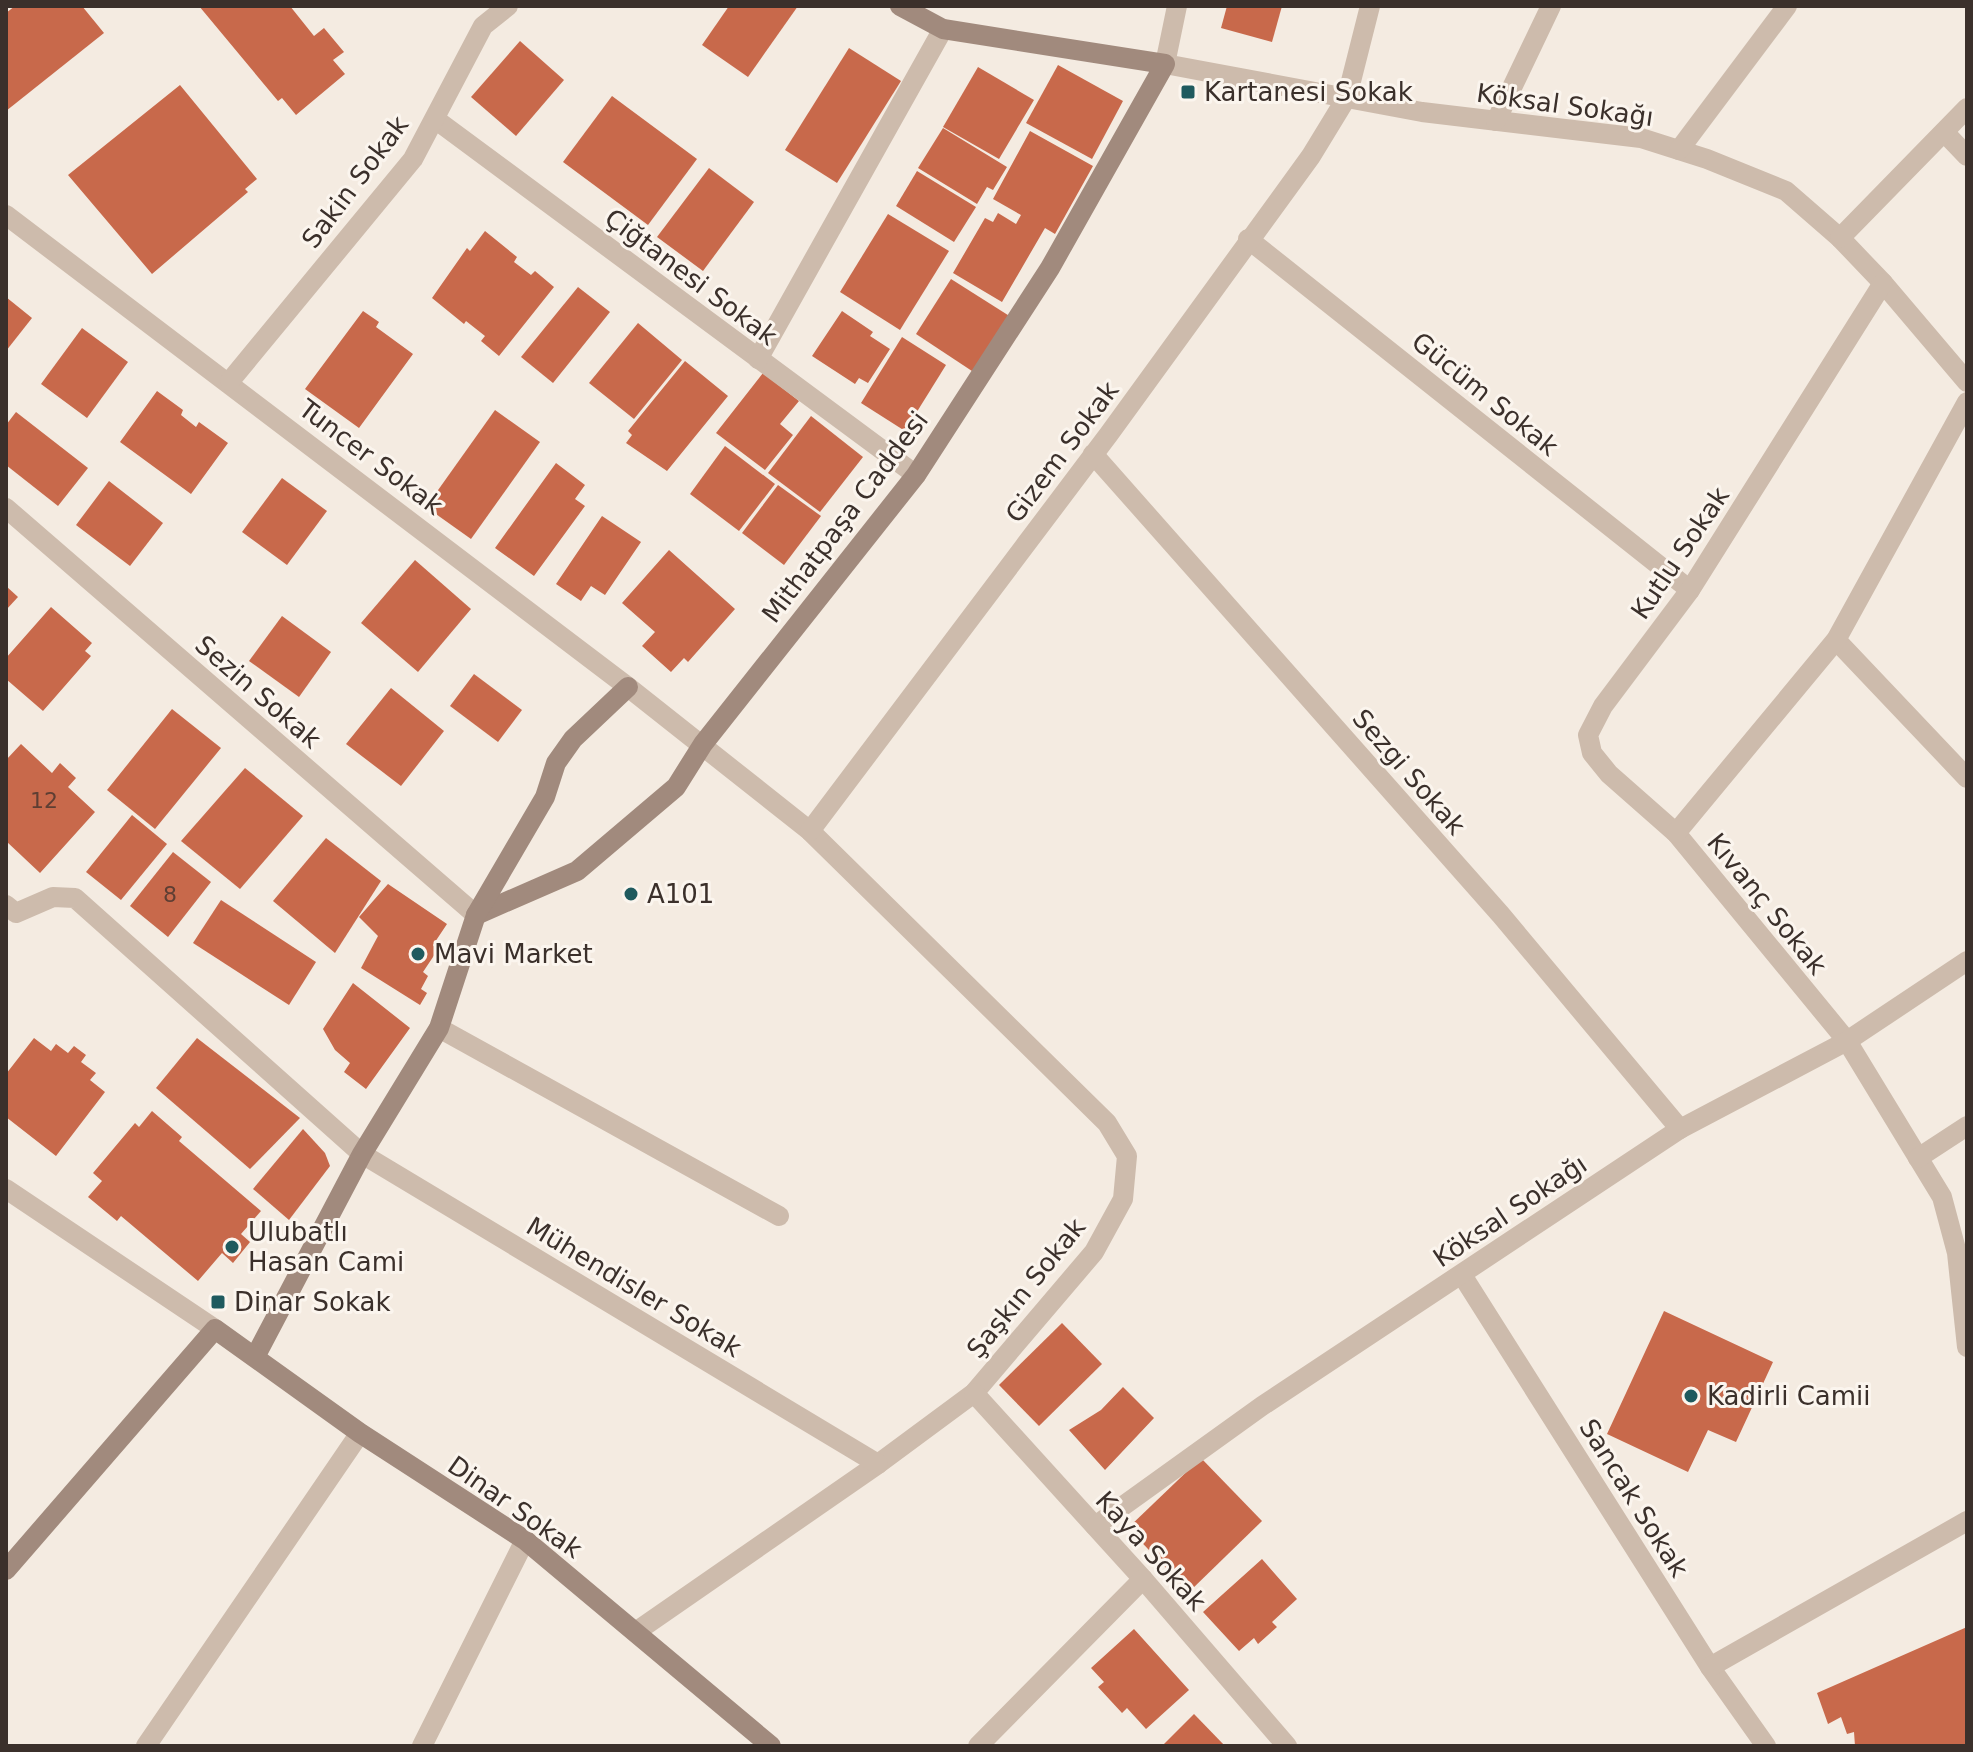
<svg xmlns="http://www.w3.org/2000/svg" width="1973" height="1752" viewBox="0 0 1973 1752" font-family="'DejaVu Sans',sans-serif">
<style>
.building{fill:#c8694b}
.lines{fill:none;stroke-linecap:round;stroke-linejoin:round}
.street{stroke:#cdbbac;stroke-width:20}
.secondary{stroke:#a18a7d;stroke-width:20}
.poi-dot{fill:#1f5a5e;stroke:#fbf5ee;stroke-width:3}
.labels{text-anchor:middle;stroke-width:6;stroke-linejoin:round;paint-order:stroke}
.number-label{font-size:22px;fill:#5e3e33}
.poi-label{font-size:26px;fill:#3b302b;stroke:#fbf5ee;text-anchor:start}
.street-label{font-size:26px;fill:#3b302b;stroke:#fbf5ee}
</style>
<rect width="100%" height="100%" fill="#f4ebe1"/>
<g class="building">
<path d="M15,6h67l22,27 -98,78v-98z"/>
<path d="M199,6h91l24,30 10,-8 20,24 -11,8 12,14 -49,41 -14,-17 -4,3z"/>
<path d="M729,6h69l-50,71 -46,-32z"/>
<path d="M1227,6h55l-10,36 -51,-14z"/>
<path d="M520,41l44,39 -48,56 -45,-39z"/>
<path d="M849,48l52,33 -64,102 -52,-33z"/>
<path d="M1058,65l65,36 -31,58 -66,-36z"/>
<path d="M978,67l56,33 -35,59 -56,-32z"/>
<path d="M180,85l77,94 -12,10 3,3 -96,82 -84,-99z"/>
<path d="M612,96l85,63 -49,66 -85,-63z"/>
<path d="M943,128l64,39 -14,23 -6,-3 -10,17 -59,-36z"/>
<path d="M1030,131l63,35 -38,68 -10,-6 -43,74 -49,-29 32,-55 8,4 5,-9 18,11 5,-9 -28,-16z"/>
<path d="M709,168l45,34 -51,69 -46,-34z"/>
<path d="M917,171l59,36 -22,35 -58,-36z"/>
<path d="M888,214l61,37 -49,79 -60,-38z"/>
<path d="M485,231l32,26 -3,5 17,13 4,-4 19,16 -55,69 -18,-15 4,-5 -19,-15 -2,3 -32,-26 35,-50 3,3z"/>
<path d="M951,279l60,38 -36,56 -59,-39z"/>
<path d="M578,287l32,25 -57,71 -32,-26z"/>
<path d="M6,297l26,21 -26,33z"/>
<path d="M363,311l16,11 -3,5 37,27 -54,74 -54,-39z"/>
<path d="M842,311l31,21 -3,4 20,13 -22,34 -9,-5 -4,6 -43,-28z"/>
<path d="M638,323l44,37 -48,59 -45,-36z"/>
<path d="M82,328l46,34 -41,56 -46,-34z"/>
<path d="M902,337l44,28 -41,66 -44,-28z"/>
<path d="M685,361l43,35 -61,75 -41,-28 6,-8 -4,-4z"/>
<path d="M763,373l36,28 -19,23 13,11 -28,35 -49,-37z"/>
<path d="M157,391l26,19 -2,5 15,12 3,-5 29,21 -37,51 -71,-52z"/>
<path d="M495,410l45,32 -69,97 -45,-32z"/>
<path d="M16,412l72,56 -30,38 -52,-41v-40z"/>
<path d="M811,416l52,41 -43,55 -52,-39z"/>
<path d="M725,446l50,38 -36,47 -49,-37z"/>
<path d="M556,463l29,22 -10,14 10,7 -51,70 -39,-28z"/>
<path d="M282,478l45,33 -40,54 -45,-33z"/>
<path d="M109,481l54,42 -33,43 -54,-41z"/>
<path d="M778,485l43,31 -37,49 -42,-32z"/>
<path d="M602,516l39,26 -36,53 -14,-9 -10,15 -25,-17z"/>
<path d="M669,550l66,59 -47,53 -4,-4 -13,14 -29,-26 13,-14 -33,-29z"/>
<path d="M415,560l56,49 -53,63 -57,-49z"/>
<path d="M6,586l12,11 -12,13z"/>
<path d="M51,607l41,36 -7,8 6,5 -48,55 -37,-32v-21z"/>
<path d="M282,616l49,36 -32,45 -50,-36z"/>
<path d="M474,674l48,36 -24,32 -48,-36z"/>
<path d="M391,688l53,43 -43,55 -55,-42z"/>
<path d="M172,709l49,39 -66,81 -48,-39z"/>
<path d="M21,744l31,29 8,-10 16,15 -8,9 27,25 -55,61 -34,-32v-81z"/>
<path d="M245,768l58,48 -63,73 -59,-48z"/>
<path d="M132,815l35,29 -46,56 -35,-28z"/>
<path d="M326,838l55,43 -46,72 -62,-52z"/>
<path d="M173,852l38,30 -43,55 -38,-31z"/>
<path d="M388,884l59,40 -14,21 4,6 -14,21 5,4 -7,13 6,4 -7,12 -59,-37 17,-32 -19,-19z"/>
<path d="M221,900l95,62 -27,43 -96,-62z"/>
<path d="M353,983l57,45 -44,61 -22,-17 6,-9 -15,-13 -12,-21z"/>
<path d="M34,1038l17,13 5,-7 12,9 6,-7 12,9 -5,7 15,11 -6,7 15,12 -49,64 -50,-39v-43z"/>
<path d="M197,1038l103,80 -50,51 -94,-81z"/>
<path d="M152,1111l30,26 -3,4 82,70 -20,23 9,8 -17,21 -11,-10 -24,28 -77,-65 -4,5 -29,-24 14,-16 -9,-8 42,-50 4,4z"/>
<path d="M303,1129l22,24 5,13 -41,54 -36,-31z"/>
<path d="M1664,1311l109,51 -37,80 -28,-12 -20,42 -81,-38z"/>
<path d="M1062,1323l40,41 -63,62 -40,-41z"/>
<path d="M1123,1387l31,31 -49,52 -36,-40 32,-20z"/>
<path d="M1201,1458l61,63 -73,71 -61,-64z"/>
<path d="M1262,1559l35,40 -25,23 5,5 -19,17 -4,-6 -15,13 -36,-39z"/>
<path d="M1967,1627v119h-112l-1,-14 -7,2 -6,-17 -13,7 -11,-31z"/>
<path d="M1134,1629l55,61 -43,39 -19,-21 -5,5 -24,-26 6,-5 -13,-14z"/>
<path d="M1194,1714l31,32h-63z"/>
</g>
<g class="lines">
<g class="street">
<path d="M1177,6l-12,58 257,48 219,26 66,21 79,32 54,47 43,45 84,99"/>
<path d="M435,119l481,356"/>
<path d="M1496,121l55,-115"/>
<path d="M1945,133l22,23"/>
<path d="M1679,150l108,-144"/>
<path d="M6,215l622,472 182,144 297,292 20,33 -4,43 -29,53 -120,141 -96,71 -241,167"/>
<path d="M1840,238l127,-130"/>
<path d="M1248,239l442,351"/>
<path d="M1883,283l-193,307 -87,116 -15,29 4,18 17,21 67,59 171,208 95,156 15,56 10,94"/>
<path d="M758,359l185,-330"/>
<path d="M230,381l183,-222 70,-133 25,-20"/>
<path d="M1093,454l408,461 179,214"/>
<path d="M6,508l470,407"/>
<path d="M1836,640l131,138"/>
<path d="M810,831l299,-397 202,-278 36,-59 23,-91"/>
<path d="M1676,833l160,-193 131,-238"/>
<path d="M6,905l10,8 37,-16 22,1 287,256 516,310"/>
<path d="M439,1028l340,188"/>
<path d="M1918,1158l49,-32"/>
<path d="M6,1189l209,140"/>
<path d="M1462,1275l248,392 56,79"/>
<path d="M974,1393l169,186 144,167"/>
<path d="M1095,1526l167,-120 418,-277 167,-88 120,-80"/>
<path d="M1710,1667l257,-146"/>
<path d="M146,1746l214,-313"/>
<path d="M422,1746l103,-206"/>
<path d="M978,1746l165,-167"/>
</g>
<g class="secondary">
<path d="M476,915l101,-44 99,-84 27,-43 213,-269 134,-207 115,-204 -222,-35 -43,-23"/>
<path d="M255,1357l107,-203 77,-126 37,-113 69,-118 11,-34 17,-24 55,-52"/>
<path d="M6,1570l209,-241 145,104 165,107 246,206"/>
</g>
</g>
<g class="poi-dot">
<rect x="1180" y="84" width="16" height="16" rx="4"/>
<circle cx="631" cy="894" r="8"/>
<circle cx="418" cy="954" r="8"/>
<circle cx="232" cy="1247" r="8"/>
<rect x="210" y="1294" width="16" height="16" rx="4"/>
<circle cx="1691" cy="1396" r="8"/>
</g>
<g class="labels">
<g class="number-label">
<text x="44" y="808">12</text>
<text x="170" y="902">8</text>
</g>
<g class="poi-label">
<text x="1204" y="101">Kartanesi̇ Sokak</text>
<text x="647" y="903">A101</text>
<text x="434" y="963">Mavi Market</text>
<text x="248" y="1241">Ulubatlı<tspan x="248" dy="30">Hasan Cami</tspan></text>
<text x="234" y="1311">Di̇nar Sokak</text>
<text x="1707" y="1405">Kadirli Camii</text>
</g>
<g class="street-label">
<text transform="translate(1565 105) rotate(8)" y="9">Köksal Sokağı</text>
<text transform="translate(355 182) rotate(-53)" y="9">Sakin Sokak</text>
<text transform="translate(691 277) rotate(37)" y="9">Çiğtanesi Sokak</text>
<text transform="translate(1485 394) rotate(39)" y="9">Gücüm Sokak</text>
<text transform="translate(1062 452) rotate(-53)" y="9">Gizem Sokak</text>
<text transform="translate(371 457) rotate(37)" y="9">Tuncer Sokak</text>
<text transform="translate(845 517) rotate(-53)" y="9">Mithatpaşa Caddesi</text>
<text transform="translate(1680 553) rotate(-56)" y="9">Kutlu Sokak</text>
<text transform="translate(258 692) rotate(41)" y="9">Sezin Sokak</text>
<text transform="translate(1409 772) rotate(49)" y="9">Sezgi Sokak</text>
<text transform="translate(1767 904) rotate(51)" y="9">Kıvanç Sokak</text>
<text transform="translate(1510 1211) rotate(-34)" y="9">Köksal Sokağı</text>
<text transform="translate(634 1287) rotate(31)" y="9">Mühendisler Sokak</text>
<text transform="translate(1026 1288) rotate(-51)" y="9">Şaşkın Sokak</text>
<text transform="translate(1634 1498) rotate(58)" y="9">Sancak Sokak</text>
<text transform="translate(515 1507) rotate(35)" y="9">Dinar Sokak</text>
<text transform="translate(1151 1551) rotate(48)" y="9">Kaya Sokak</text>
</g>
</g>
<rect width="1973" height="1752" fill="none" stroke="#3b302b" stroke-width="16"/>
</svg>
